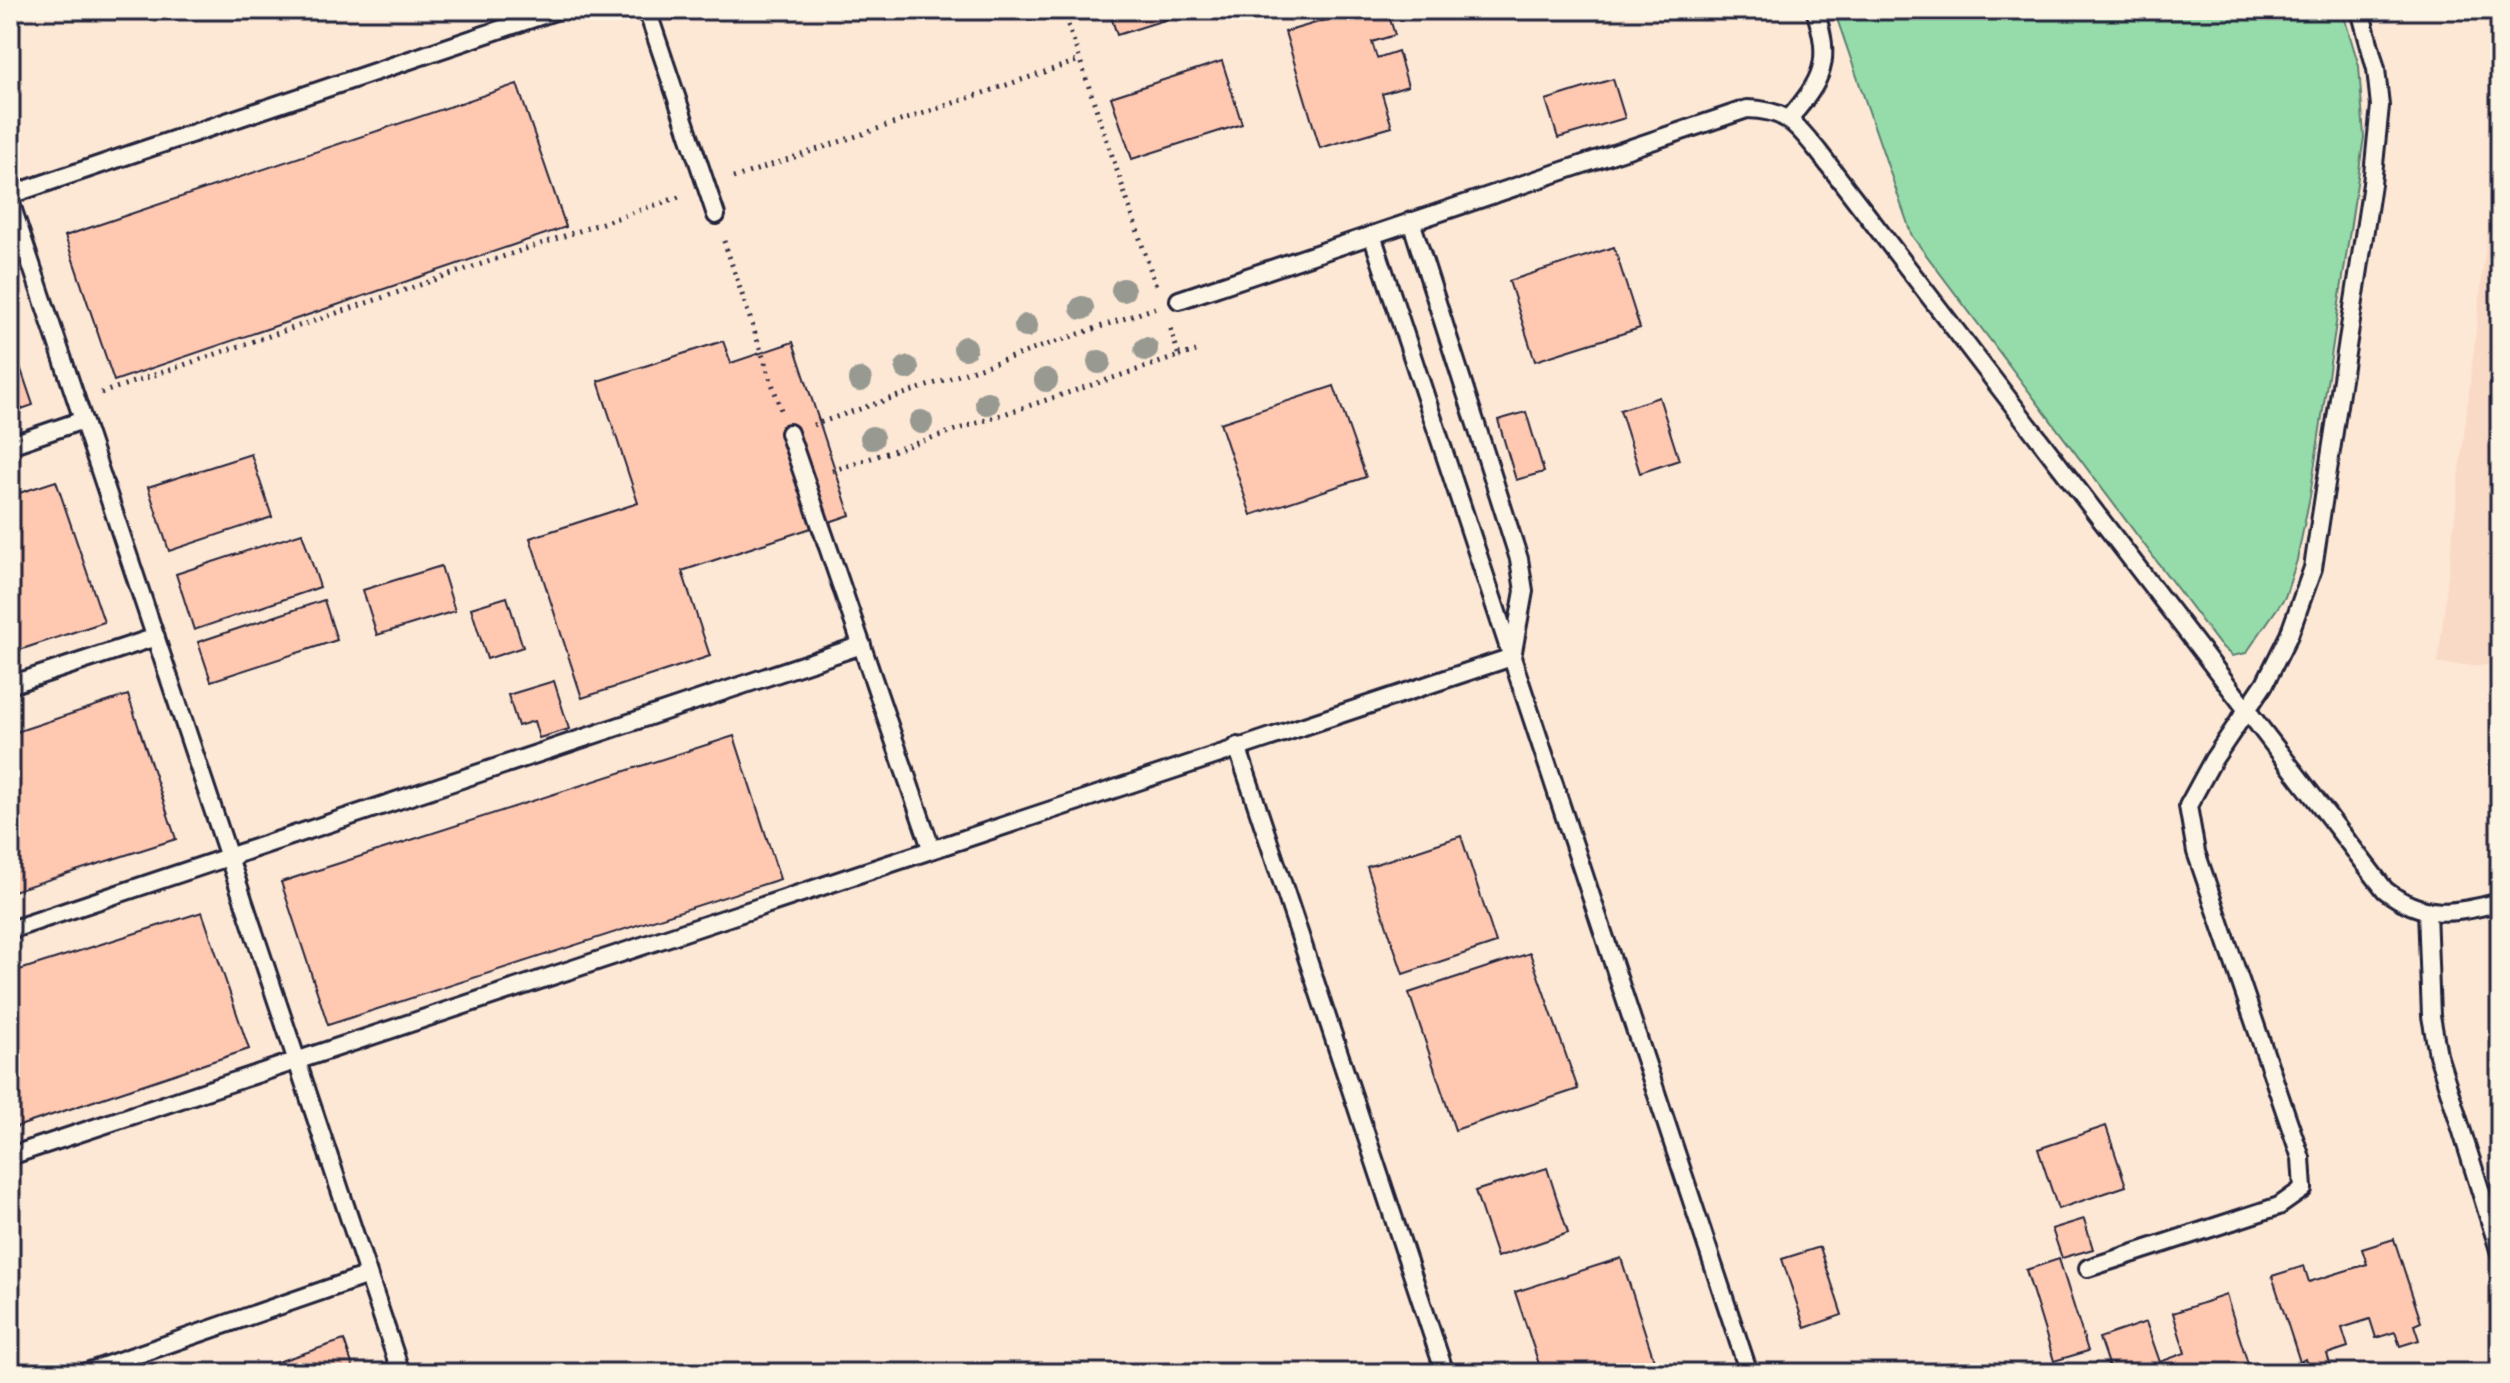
<svg xmlns="http://www.w3.org/2000/svg" width="2510" height="1383" viewBox="0 0 2510 1383" font-family="'Comic Neue',sans-serif">
<style>
.built{fill:#f9dac7}
.green{fill:#96dcaa;stroke:#5c7f72;stroke-width:2}
.building{fill:#fec8b1;stroke:#22223b;stroke-width:2}
.lines{fill:none;stroke-linecap:round;stroke-linejoin:round}
.lane-casing{stroke:#22223b;stroke-width:22}
.path{stroke:#22223b;stroke-width:5;stroke-dasharray:2 6;stroke-linecap:butt}
.lane{stroke:#fcf5e5;stroke-width:16}
.tree{fill:#989a92}
</style>
<rect width="100%" height="100%" fill="#fde8d5"/>
<filter id="ink" filterUnits="userSpaceOnUse"><feTurbulence type="fractalNoise" baseFrequency=".0125" numOctaves="2"/><feDisplacementMap in="SourceGraphic" scale="16" xChannelSelector="R" yChannelSelector="G"/><feConvolveMatrix kernelMatrix="1 2 1 2 8 2 1 2 1" color-interpolation-filters="sRGB"/></filter>
<g filter="url(#ink)">
<path class="built" d="M2500,119v547l-62,-2z"/>
<path class="green" d="M1834,10h508l17,56 5,71 -54,359 -13,64 -12,37 -39,56 -14,3 -13,-12 -307,-408z"/>
<g class="building">
<path d="M1109,10h87l-79,25z"/>
<path d="M1360,10h33l2,7 -5,2 5,16 -23,7 5,16 21,-7 10,35 -26,8 10,33 -72,21 -35,-116z"/>
<path d="M1222,61l20,63 -110,35 -21,-62z"/>
<path d="M1613,79l12,39 -67,20 -12,-38z"/>
<path d="M517,84l49,143 -452,154 -49,-145z"/>
<path d="M1614,247l26,81 -105,33 -26,-80z"/>
<path d="M10,337l23,68 -23,8z"/>
<path d="M723,341l8,22 62,-21 57,173 -168,56 28,85 -128,42 -52,-160 108,-35 -40,-122z"/>
<path d="M1334,386l32,91 -115,38 -31,-92z"/>
<path d="M1659,397l20,63 -39,13 -20,-63z"/>
<path d="M1526,412l18,60 -28,8 -18,-60z"/>
<path d="M251,454l21,63 -103,34 -21,-64z"/>
<path d="M56,481l48,141 -94,31v-157z"/>
<path d="M302,533l18,54 -126,43 -18,-56z"/>
<path d="M441,566l14,45 -78,24 -14,-45z"/>
<path d="M507,597l16,50 -36,12 -16,-51z"/>
<path d="M324,600l13,40 -126,41 -13,-39z"/>
<path d="M554,681l15,48 -30,9 -5,-17 -16,5 -10,-31z"/>
<path d="M128,695l48,144 -166,53v-158z"/>
<path d="M734,736l46,143 -452,146 -47,-143z"/>
<path d="M1461,836l35,107 -93,31 -36,-107z"/>
<path d="M202,912l47,137 -239,80v-156z"/>
<path d="M1530,953l48,136 -123,41 -46,-137z"/>
<path d="M2106,1126l20,60 -68,23 -20,-60z"/>
<path d="M1547,1168l21,65 -71,24 -22,-66z"/>
<path d="M2084,1219l9,30 -31,9 -10,-29z"/>
<path d="M2394,1239l27,83 -7,3 5,15 -19,6 -5,-14 -19,6 -6,-19 -28,9 6,19 -21,7 4,13 -21,6 -5,-14 -5,3 -28,-86 32,-10 5,16 58,-18 -5,-15z"/>
<path d="M1820,1247l22,68 -37,13 -23,-69z"/>
<path d="M1621,1258l33,102 -41,13h-71l-27,-81z"/>
<path d="M2059,1259l29,92 -34,10 -28,-91z"/>
<path d="M2226,1295l25,78h-140l-12,-35 47,-16 14,40 25,-9 -12,-40z"/>
<path d="M344,1340l11,33h-111z"/>
</g>
<g class="lines">
<defs>
<g id="lane">
<path d="M647,10l69,205"/>
<path d="M1789,119c34,-40 43,-57 26,-109"/>
<path d="M10,195l548,-185"/>
<path d="M10,201l391,1172"/>
<path d="M1372,235l377,1138"/>
<path d="M1179,300l568,-191c38,1 47,13 71,42l567,739c38,30 70,24 115,12"/>
<path d="M789,433l142,415"/>
<path d="M10,445l73,-25"/>
<path d="M10,685l146,-48"/>
<path d="M1237,746l208,627"/>
<path d="M2427,911l4,105 7,39 62,198"/>
<path d="M10,930l852,-285"/>
<path d="M10,1156l1502,-499 12,-66 -5,-32 -108,-338"/>
<path d="M2088,1268l191,-62 24,-17 -2,-31 -105,-306 -8,-46 25,-46 52,-77 24,-48 24,-67 59,-384 8,-78 -4,-37 -16,-59"/>
<path d="M84,1373l284,-98"/>
</g>
</defs>
<use href="#lane" class="lane-casing"/>
<g class="path">
<path d="M1063,10l93,276"/>
<path d="M733,178l347,-118"/>
<path d="M724,241l57,169"/>
<path d="M1179,356l17,-5"/>
<path d="M101,393l581,-197"/>
<path d="M813,425l342,-117"/>
<path d="M832,471l347,-115 -9,-30"/>
</g>
<use href="#lane" class="lane"/>
</g>
<g class="tree">
<circle cx="1123" cy="290" r="12"/>
<circle cx="1082" cy="308" r="12"/>
<circle cx="1026" cy="326" r="12"/>
<circle cx="965" cy="348" r="12"/>
<circle cx="1146" cy="349" r="12"/>
<circle cx="1099" cy="362" r="12"/>
<circle cx="907" cy="368" r="12"/>
<circle cx="860" cy="380" r="12"/>
<circle cx="1046" cy="380" r="12"/>
<circle cx="987" cy="403" r="12"/>
<circle cx="921" cy="422" r="12"/>
<circle cx="872" cy="438" r="12"/>
</g>
</g>
<rect width="2510" height="1383" fill="none" stroke="#fcf5e5" stroke-width="40"/>
<rect x="20" y="20" width="2470" height="1343" fill="none" stroke="#22223b" stroke-width="3" filter="url(#ink)"/>
</svg>
